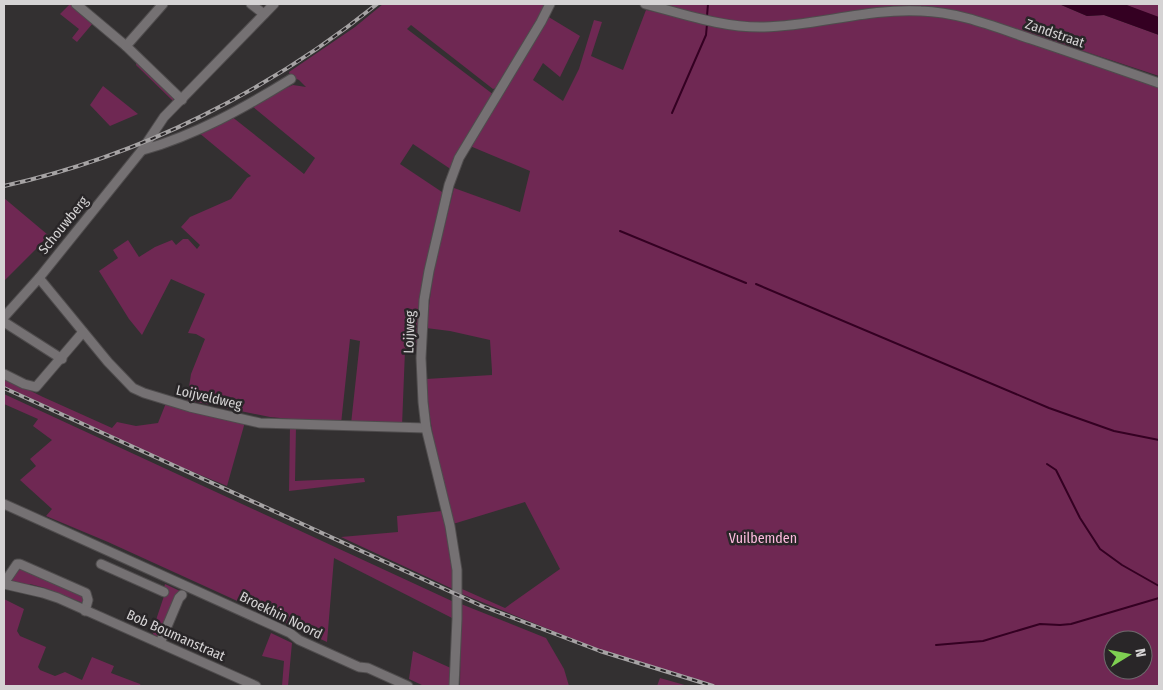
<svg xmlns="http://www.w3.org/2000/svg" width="1163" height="690" viewBox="0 0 1163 690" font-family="'Fira Sans Condensed',sans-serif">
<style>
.green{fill:#6f2853;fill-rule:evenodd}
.water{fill:#340022}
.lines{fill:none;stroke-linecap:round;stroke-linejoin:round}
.stream{stroke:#340022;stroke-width:2}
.minor-casing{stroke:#4f4c4d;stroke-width:11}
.minor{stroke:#757173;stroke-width:9}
.rail-casing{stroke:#a6a3a4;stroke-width:4}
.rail{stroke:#292628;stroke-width:2;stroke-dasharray:5.5;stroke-linecap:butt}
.labels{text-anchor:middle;stroke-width:5;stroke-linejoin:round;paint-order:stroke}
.street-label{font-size:14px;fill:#d5d3d4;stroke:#292628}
.park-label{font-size:14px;fill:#fdbcde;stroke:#292628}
</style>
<rect width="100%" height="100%" fill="#333031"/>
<g class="green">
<path d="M70,4l23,19 -16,19 -5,-4 7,-9 -19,-15z"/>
<path d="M383,4h164l-49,83 -5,2 -82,-64 -4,4 87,66 -42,75 -39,-26 -13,20 45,30 -19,86 -5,72 -16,-2 -3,76 -51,-2 9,-83 -10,-2 -9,85 -71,-7 -83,-17 4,-26 14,-35 -9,-5 -8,-1 17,-39 -34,-15 -29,56 -13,-16 -30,-48 19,-13 -5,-8 15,-10 11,17 16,-10 17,-7 4,5 7,-6h5l9,10 3,-4 -19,-18 9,-10 41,-18 16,-21 4,-2 -53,-44 33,-16 73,58 11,-16 -63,-52 30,-18h4l7,-3 13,2 -7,-7 -9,-4 -1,-4 66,-45z"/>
<path d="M656,4h403l28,12 17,-1 55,20v41l-148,-49 -68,-17 -122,8v-2c-12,1 -24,6 -37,7 -44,3 -86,-8 -128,-19z"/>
<path d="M1124,4h35v13l-1,1z"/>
<path d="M646,10l72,16 200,-13 15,2 45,9 181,61v601h-446l-98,-30 -153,-62v-5l43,19 55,-39 -35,-67 -72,22c-12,-48 -24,-95 -27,-145l66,-4v-4l-2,-31 -40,-9 -24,-3 8,-60 20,-80 66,24 10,-41 -60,-25 77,-130 33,20 -20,41 -17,-14 -10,17 30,21 16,-32 15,-49 8,2 -11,34 32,14zM1113,640h30v30h-30z"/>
<path d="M137,60l36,37v4l-37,-36z"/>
<path d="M103,86l35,28 -28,12 -20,-21z"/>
<path d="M4,198l44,37 -10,12 -34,34z"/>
<path d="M4,378l39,19 69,31 5,-6 19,4 22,-3 8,-20 79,19 -18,64 -75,-31 -43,-21 -105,-48z"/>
<path d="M4,394l450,208v17l-120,-61 -7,84 -219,-100 -62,-26 6,-7 -32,-29 16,-14 -6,-7 22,-19 -19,-14 5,-7 -34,-15z"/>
<path d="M290,425l6,1 -1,55 69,-3 1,4 -76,9z"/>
<path d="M442,511l8,39 5,40 -114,-53 57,-5 -1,-16z"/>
<path d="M21,568l62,26 2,4 -2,5 -38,-15 -15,-4 -1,2 -20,-4z"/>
<path d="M165,584l17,8 -21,46 -7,-3 -2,-3 14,-42 -2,-2z"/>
<path d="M4,599l20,10 -7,22 3,5 26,11 -8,20 2,3 15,6 10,-4 17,8 10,-23 22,9 -3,7 29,11 1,2h-137z"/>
<path d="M461,604l85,34 18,31 5,17h-109z"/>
<path d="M271,633l21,10 -4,43h-6l2,-25 -22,-5z"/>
<path d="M413,651l40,18 -1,17h-28l-15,-7z"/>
<path d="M660,678l28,8h-31z"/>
</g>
<path class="water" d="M1059,4h65l35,13v18l-55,-20 -17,1z"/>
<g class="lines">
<g class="stream">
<path d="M707,16l1,-12"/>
<path d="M672,113l34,-78 1,-11"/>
<path d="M620,231l126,52"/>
<path d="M756,284l293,124 65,23 45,9"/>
<path d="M1047,464l9,6 24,48 20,31 22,16 37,21"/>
<path d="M936,645l47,-4 57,-17 20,1 11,-1 88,-26"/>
</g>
<defs>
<g id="minor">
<path d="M76,4l50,42 56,54"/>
<path d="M251,4l13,10"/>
<path d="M645,4c39,10 78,24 119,23 52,-1 104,-19 157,-16 38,1 74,16 110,28 42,14 85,29 128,44"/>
<path d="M126,46l37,-42"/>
<path d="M143,150c53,-15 101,-42 148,-71"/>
<path d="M39,278l69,84 25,26 11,5 46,14 70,16 166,5"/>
<path d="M4,317l35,-39 103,-128 22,-33 110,-113"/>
<path d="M4,322l58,37"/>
<path d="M4,374l20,10 12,3 47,-55"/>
<path d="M4,504l286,129 9,7 60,27 9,1 40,18"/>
<path d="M101,564l63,28"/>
<path d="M4,583l13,-19h3l66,29 2,7 -3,11"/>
<path d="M4,584l39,9 15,5 198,88"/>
<path d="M160,643l19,-45 3,-3"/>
<path d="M454,686l3,-67v-49l-7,-44 -24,-98 -3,-26 -2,-44 3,-58 5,-29 20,-86 10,-27 82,-136 9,-18"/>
</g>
</defs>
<use href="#minor" class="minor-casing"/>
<use href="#minor" class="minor"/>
<defs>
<g id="rail">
<path d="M4,186c136,-30 265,-95 373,-182"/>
<path d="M4,388l478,218 118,45 113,35"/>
</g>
</defs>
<use href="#rail" class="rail-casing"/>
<use href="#rail" class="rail"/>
</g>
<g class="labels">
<g class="street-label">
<text transform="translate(1055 33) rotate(19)" y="5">Zandstraat</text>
<text transform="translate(63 225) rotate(-51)" y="5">Schouwberg</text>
<text transform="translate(409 332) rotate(-88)" y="5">Loijweg</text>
<text transform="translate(209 397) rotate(13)" y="5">Loijveldweg</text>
<text transform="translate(281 615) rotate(26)" y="5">Broekhin Noord</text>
<text transform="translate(176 635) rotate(24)" y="5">Bob Boumanstraat</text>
</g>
<g class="park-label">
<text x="763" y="543">Vuilbemden</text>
</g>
</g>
<rect width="1163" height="690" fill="none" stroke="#d5d3d4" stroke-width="10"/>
<g transform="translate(1128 655) rotate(80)"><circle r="24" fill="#292628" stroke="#6e6b6d"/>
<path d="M0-4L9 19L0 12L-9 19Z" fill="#7fd052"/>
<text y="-8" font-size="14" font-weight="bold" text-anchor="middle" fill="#d5d3d4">N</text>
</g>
</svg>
